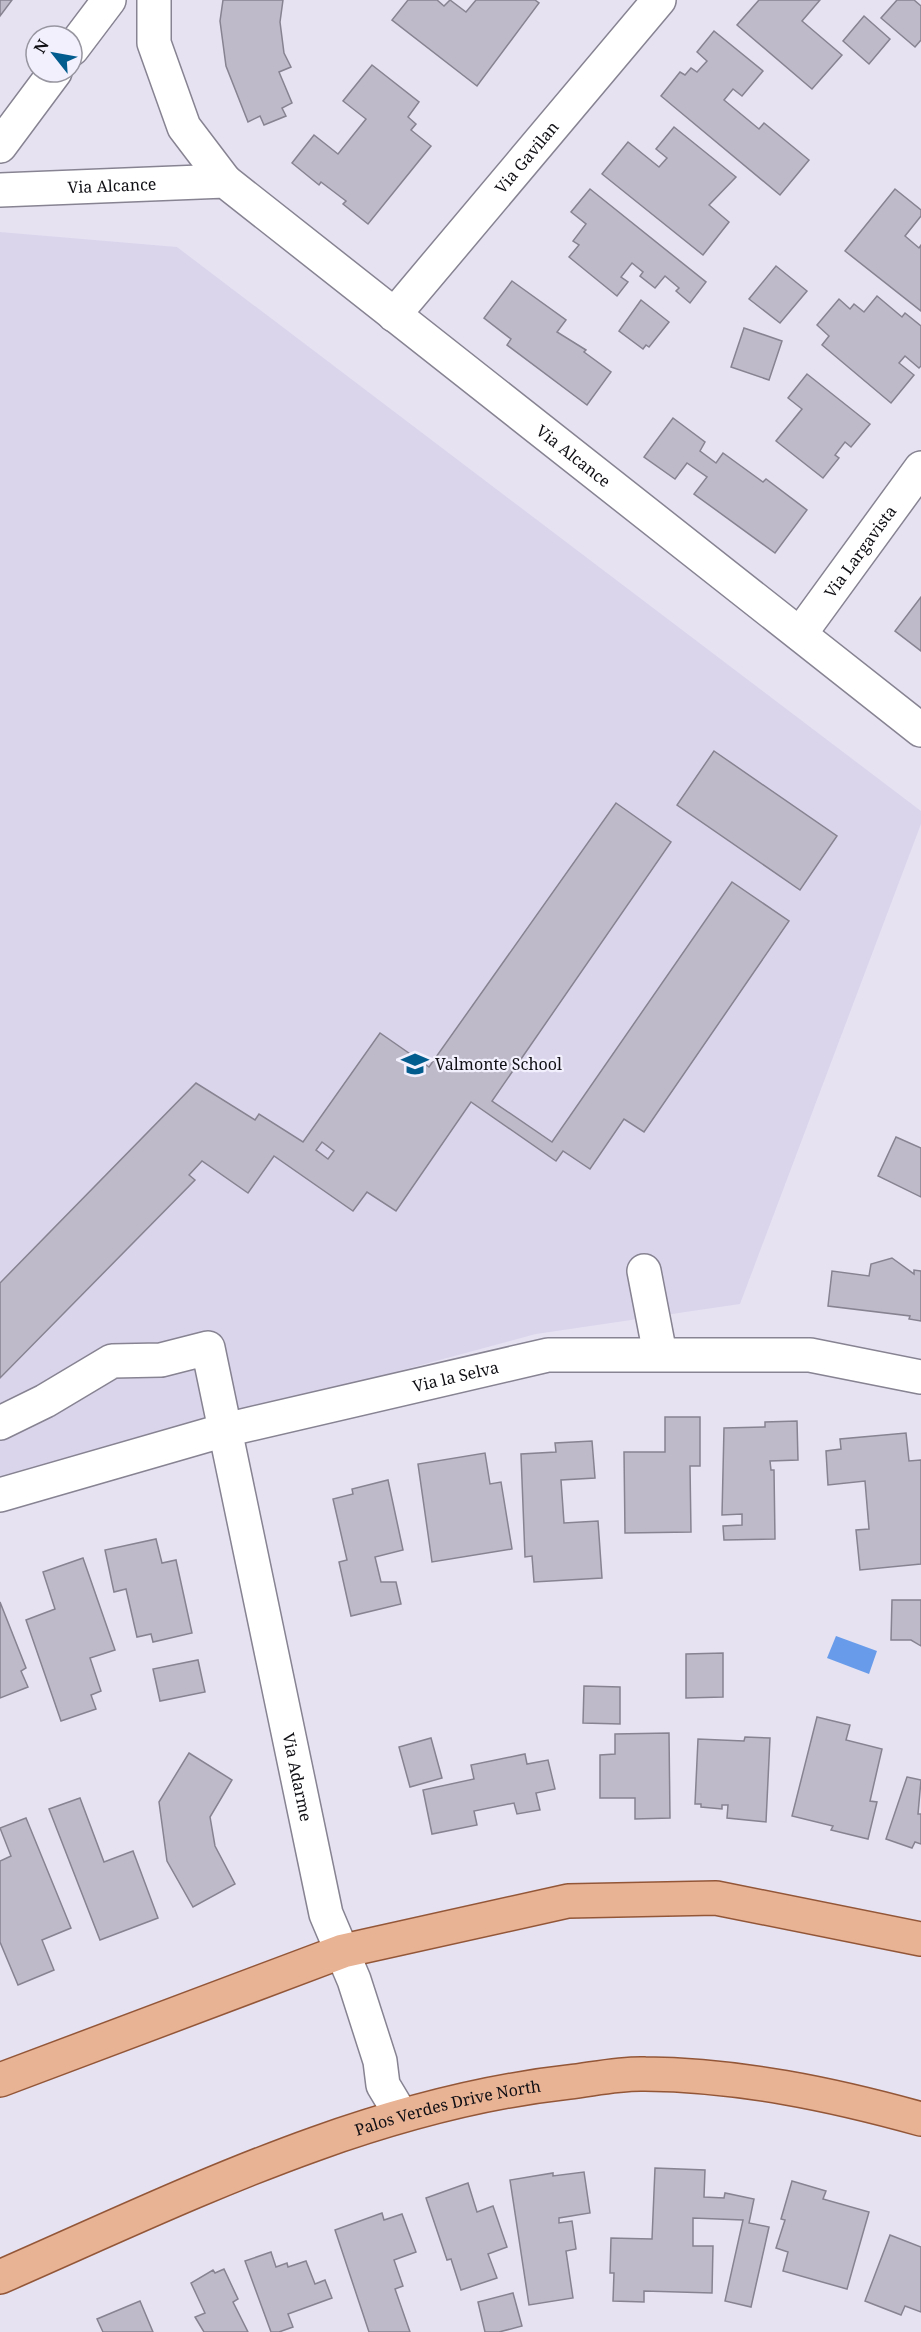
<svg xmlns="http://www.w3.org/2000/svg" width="921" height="2332" viewBox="0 0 921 2332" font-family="'Noto Serif',serif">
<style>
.built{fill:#dbd5ec}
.water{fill:#689cea}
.building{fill:#bebac9;stroke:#878391;stroke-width:1.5;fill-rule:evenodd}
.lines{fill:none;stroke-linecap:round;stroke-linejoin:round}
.minor-casing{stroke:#878392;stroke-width:36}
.major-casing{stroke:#935738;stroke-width:36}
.minor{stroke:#fff;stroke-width:33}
.major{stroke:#e8b294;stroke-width:33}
.labels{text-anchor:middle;stroke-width:4.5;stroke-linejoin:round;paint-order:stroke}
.street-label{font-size:16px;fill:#100f14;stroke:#f3f0fd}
.poi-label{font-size:16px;fill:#100f14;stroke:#f3f0fd;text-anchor:start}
</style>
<rect width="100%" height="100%" fill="#e6e2f2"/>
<path class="built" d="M0,232l177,15 744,564v13l-181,480 -204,30 -536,145z"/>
<path class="water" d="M836,1636l41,15 -8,23 -42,-16z"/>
<g class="building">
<path d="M0,0h12l-12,16z"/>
<path d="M223,0h60l-3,22 4,31 7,14 -12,5 13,31 -10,5 4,8 -22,9 -4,-9 -12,6 -22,-56 -6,-45z"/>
<path d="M408,0h29l7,6 6,-6 16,12 10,-12h59l4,3 -62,83 -85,-66z"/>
<path d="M759,0h61l-18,21 40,34 -30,34 -75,-64z"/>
<path d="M897,0h17l7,6v34l-6,7 -34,-29z"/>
<path d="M864,16l26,23 -21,25 -26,-23z"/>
<path d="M714,31l49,40 -21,25 -9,-7 -9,11 35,29 5,-6 45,37 -29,35 -119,-99 19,-24 5,3 6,-7 6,4 10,-11 -10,-9z"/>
<path d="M372,65l47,37 -11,15 8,7 -5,6 20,16 -63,78 -25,-20 3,-3 -25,-19 -2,3 -27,-22 22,-28 24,19 28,-35 -23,-18z"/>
<path d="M674,127l62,50 -27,28 20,17 -26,33 -101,-81 26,-32 31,25 8,-9 -11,-9z"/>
<path d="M590,189l116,93 -16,21 -14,-12 3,-3 -14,-12 -10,12 -15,-12 3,-4 -11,-9 -11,14 7,5 -11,14 -48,-39 10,-12 -6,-4 13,-17 -15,-12z"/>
<path d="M895,189l26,21v6l-16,20 14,12 2,-3v66l-76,-60z"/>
<path d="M776,266l31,25 -27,32 -31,-24z"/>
<path d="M512,281l54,39 -9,12 29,18 -2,2 27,20 -24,33 -80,-60 4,-6 -27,-21z"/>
<path d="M877,296l25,21 3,-4 16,13v40l-2,2 -14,-12 -6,7 15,12 -23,28 -69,-58 7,-9 -12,-11 22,-26 11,10 4,-5 10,8z"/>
<path d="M641,300l28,22 -20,25 -3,-2 -3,4 -24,-18z"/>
<path d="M744,328l38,13 -13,39 -38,-13z"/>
<path d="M807,374l63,50 -19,23 -6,-5 -10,13 4,3 -16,20 -47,-37 26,-32 -14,-11z"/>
<path d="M673,418l32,24 -5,9 16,12 7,-10 40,29 3,-3 41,31 -32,43 -81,-59 13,-17 -20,-14 -12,16 -31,-22z"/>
<path d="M921,597v54l-26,-20z"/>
<path d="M714,751l123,85 -37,54 -123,-85z"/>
<path d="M616,803l55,39 -179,259 60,41 180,-260 57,39 -145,211 -20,-13 -34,50 -27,-18 -7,10 -85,-59 -75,109 -29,-19 -14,19 -79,-55 -26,37 -46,-32 -13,14 6,5 -195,198v-95l196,-200 59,37 4,-6 44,28 77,-109 49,34zM322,1142l12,9 -6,8 -12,-9z"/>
<path d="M896,1137l25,11v49l-43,-21z"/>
<path d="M892,1258l22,16v-4l7,1v50l-12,-2 1,-3 -82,-10 4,-35 37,5 2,-12z"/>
<path d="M665,1417h35v49h-10l1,66 -66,1 -1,-81h41z"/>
<path d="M797,1421l1,39 -28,1 1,9h3l1,69 -51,1 -1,-14 19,-1v-11l-20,1 2,-87 41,-1v-5z"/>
<path d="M906,1433l3,28 12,-1v104l-61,6 -4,-40 13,-1 -4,-48 -37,4 -2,-34 15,-2 -1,-10z"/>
<path d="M592,1441l3,37 -34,2 3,43 34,-2 4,57 -68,4 -2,-26 -7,1 -4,-103 35,-2 -1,-9z"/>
<path d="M485,1453l5,31 11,-2 11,67 -80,13 -14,-98z"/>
<path d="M388,1480l15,70 -28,7 6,25h15l5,22 -50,12 -12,-54 8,-2 -14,-61 20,-5 -1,-5z"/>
<path d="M156,1539l6,24 14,-3 16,73 -39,9 -2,-8 -14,3 -11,-48 -12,3 -9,-42z"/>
<path d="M83,1558l32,92 -25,8 11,33 -10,4 5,14 -35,12 -35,-101 29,-11 -12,-37z"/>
<path d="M892,1600h29v46l-10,-6h-20z"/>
<path d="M0,1602l26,66 -5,3 7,16 -28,11z"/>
<path d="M723,1653v44l-37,1v-44z"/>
<path d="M198,1660l7,32 -45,9 -7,-32z"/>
<path d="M584,1686l36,1v37l-37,-1z"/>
<path d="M817,1717l33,8 -4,15 36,9 -12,52 7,1 -9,37 -37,-9 2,-4 -41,-10z"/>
<path d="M669,1733l1,85 -35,1v-21h-35v-43l15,-1v-20z"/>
<path d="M745,1737l25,1 -4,84 -39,-4 1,-13h-6v4l-21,-2v-3h-6l3,-65 46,2z"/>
<path d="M431,1738l11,40 -32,9 -11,-40z"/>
<path d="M189,1753l43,27 -22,37 5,29 20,38 -42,23 -26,-46 -8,-59z"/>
<path d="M525,1754l2,10 21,-4 7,29 -19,4 4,17 -23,4 -3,-11 -40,8 3,14 -45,9 -9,-44 51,-11 -3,-14z"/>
<path d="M907,1777l14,3 -3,34h3v30l-6,-2 -3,6 -26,-9z"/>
<path d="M80,1798l24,64 29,-11 25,67 -58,22 -51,-131z"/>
<path d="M26,1818l45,110 -29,12 12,30 -36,15 -18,-43v-81l11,-5 -11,-28z"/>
<path d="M655,2168l50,2 -1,27 20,1 1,-5 29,6 -5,24 20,4 -18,80 -26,-6 18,-81 -50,-2v28h20l-1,47 -68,-2v11l-31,-1 1,-28h-4l1,-35 41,1z"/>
<path d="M584,2172l6,41 -31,5v5l13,-2 4,28 -10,2 7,47 -44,7 -19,-125 43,-7v3z"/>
<path d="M792,2181l34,10 -3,8 46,13 -22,77 -64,-18 5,-19 -12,-4 9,-28 -4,-1z"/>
<path d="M468,2183l9,29 16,-6 14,41 -19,7 9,24 -36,12 -10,-31 -4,1 -21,-62z"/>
<path d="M382,2213l2,7 18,-6 14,38 -22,8 9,26 -8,3 15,43h-41l-34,-102z"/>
<path d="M890,2235l31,12v65l-16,-6 -4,9 -36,-14z"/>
<path d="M271,2252l5,15 11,-4 1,4 18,-6 9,23 10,-4 7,18 -44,16 5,13 -14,5h-8l-26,-71z"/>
<path d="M224,2269l14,30 -5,3 15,30h-44l-9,-15 10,-4 -14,-30 22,-13 2,3z"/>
<path d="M513,2293l9,33 -23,6h-14l-7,-30z"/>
<path d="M140,2301l13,31h-50l-6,-13z"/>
</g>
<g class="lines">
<defs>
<g id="minor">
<path d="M154,0v43l30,84 41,54"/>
<path d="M72,49l37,-49"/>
<path d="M0,146l55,-74"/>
<path id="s1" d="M0,190l225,-9 696,549"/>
<path id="s2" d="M394,315l265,-315"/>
<path id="s3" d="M800,634l121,-166"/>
<path d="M644,1271l16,83"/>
<path id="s4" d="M0,1423l45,-22 67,-40 49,-1 47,-12 118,566 28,66 26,81 3,24 18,30"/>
<path id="s5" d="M0,1495l225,-65 323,-75h262l111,22"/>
</g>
<g id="major">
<path d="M0,2080l343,-129 225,-50 148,-3 205,41"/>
<path id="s6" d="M0,2277c183,-80 368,-173 569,-195 25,-3 51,-9 76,-8 94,1 186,20 276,45"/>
</g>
</defs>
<use href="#minor" class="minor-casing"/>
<use href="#major" class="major-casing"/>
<use href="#minor" class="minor"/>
<use href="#major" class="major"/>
</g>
<defs>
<symbol id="school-bare" viewBox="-9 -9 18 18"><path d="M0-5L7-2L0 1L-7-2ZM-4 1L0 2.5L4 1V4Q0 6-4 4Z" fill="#035c8e" stroke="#f3f0fd" stroke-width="2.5" paint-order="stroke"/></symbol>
</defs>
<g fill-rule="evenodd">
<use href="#school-bare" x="396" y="1045" width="38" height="38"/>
</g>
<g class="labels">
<g class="street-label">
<text dy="6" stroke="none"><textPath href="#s2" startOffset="206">Via Gavilan</textPath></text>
<text dy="6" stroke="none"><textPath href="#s1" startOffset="112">Via Alcance</textPath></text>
<text dy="6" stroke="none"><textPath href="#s1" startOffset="669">Via Alcance</textPath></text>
<text dy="6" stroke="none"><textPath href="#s3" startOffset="102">Via Largavista</textPath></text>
<text dy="6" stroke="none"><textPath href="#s5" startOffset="471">Via la Selva</textPath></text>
<text dy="6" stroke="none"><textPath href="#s4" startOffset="664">Via Adarme</textPath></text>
<text dy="6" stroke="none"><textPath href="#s6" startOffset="480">Palos Verdes Drive North</textPath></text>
</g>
<g class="poi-label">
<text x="435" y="1070">Valmonte School</text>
</g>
</g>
<g transform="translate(54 54) rotate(301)"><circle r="28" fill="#f3f0fd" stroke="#9896a0" stroke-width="1.5"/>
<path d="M0-4.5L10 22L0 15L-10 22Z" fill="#035c8e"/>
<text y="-9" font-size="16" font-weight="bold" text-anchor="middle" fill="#100f14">N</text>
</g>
</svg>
